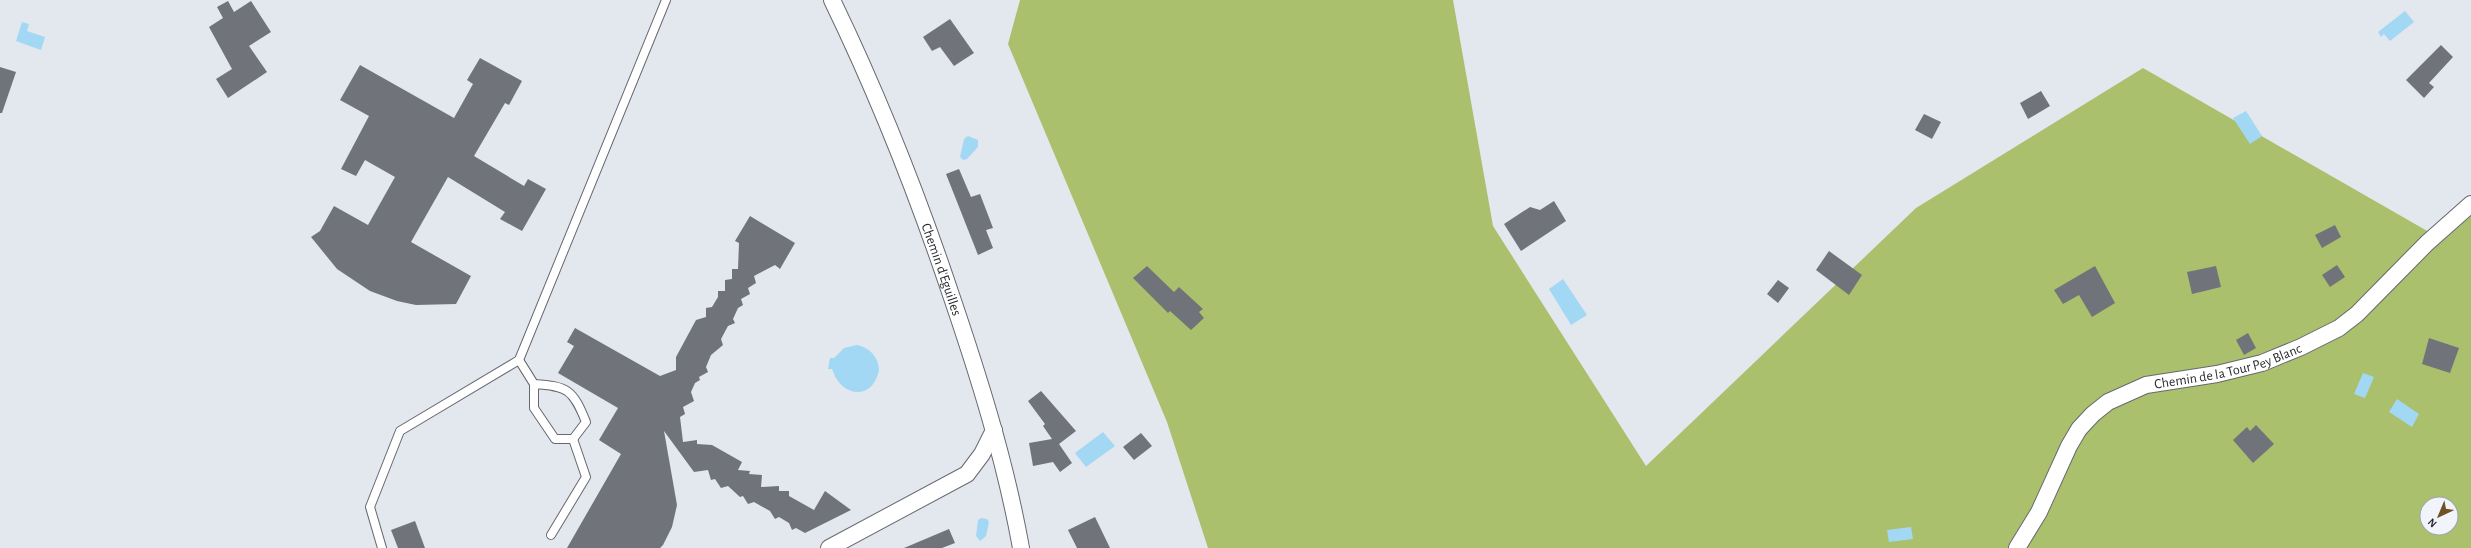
<svg xmlns="http://www.w3.org/2000/svg" width="2471" height="548" viewBox="0 0 2471 548" font-family="'Alegreya Sans',sans-serif">
<style>
.forest{fill:#aac06c;fill-rule:evenodd}
.water{fill:#a3d8f4}
.building{fill:#707379}
.lines{fill:none;stroke-linecap:round;stroke-linejoin:round}
.service-casing{stroke:#66696f;stroke-width:10}
.minor-casing{stroke:#66696f;stroke-width:18}
.service{stroke:#fff;stroke-width:8}
.minor{stroke:#fff;stroke-width:16}
.labels{text-anchor:middle;stroke-width:4;stroke-linejoin:round;paint-order:stroke}
.street-label{font-size:14px;fill:#2a2b2e;stroke:#f1f4fb}
</style>
<rect width="100%" height="100%" fill="#e3e7ee"/>
<path class="forest" d="M1020,0h433l40,226 153,240 270,-258 227,-140 286,164 42,-33v349h-1263l-41,-126 -159,-378zM2427,504h24v24h-24z"/>
<g class="water">
<path d="M2405,11l9,11 -24,19 -6,-7 -3,3 -3,-5z"/>
<path d="M22,22l7,2 -2,7 18,6 -4,13 -25,-9z"/>
<path d="M2246,111l16,25 -12,8 -17,-26z"/>
<path d="M968,136l10,4v7l-11,12 -4,1 -3,-3 4,-18z"/>
<path d="M1563,279l24,36 -16,10 -22,-36z"/>
<path d="M857,345c13,3 21,11 22,25 -6,31 -38,28 -47,-1h-4l2,-11h4l10,-10z"/>
<path d="M2363,373l11,4 -9,21 -11,-4z"/>
<path d="M2397,399l22,15 -7,13 -23,-15z"/>
<path d="M1103,432l12,14 -29,21 -11,-14z"/>
<path d="M981,518l6,1 2,3 -3,14 -6,5 -4,-5 2,-16z"/>
<path d="M1911,527l2,12 -24,3 -2,-12z"/>
</g>
<g class="building">
<path d="M228,1l6,11 17,-11 20,31 -22,14 18,26 -39,26 -12,-19 16,-10 -23,-42 14,-9 -6,-11z"/>
<path d="M950,19l24,34 -20,13 -14,-19 -8,4 -9,-14z"/>
<path d="M2441,45l12,12 -24,26 5,4 -10,11 -18,-18z"/>
<path d="M480,58l42,23 -13,24 -4,-2 -31,53 50,30 4,-7 18,10 -24,42 -22,-12 5,-7 -57,-35 -37,65 60,34 -15,28 -40,1 -19,-4 -27,-10 -33,-22 -26,-32 9,-6 14,-25 34,19 27,-48 -30,-17 -9,16 -15,-7 28,-53 -29,-16 20,-35 94,53 19,-34 -6,-4z"/>
<path d="M0,67l16,5 -14,41h-2z"/>
<path d="M2041,91l9,15 -22,13 -8,-16z"/>
<path d="M1924,114l17,8 -9,17 -17,-9z"/>
<path d="M959,169l12,28 9,-3 13,34 -7,2 7,18 -15,7 -32,-81z"/>
<path d="M1554,201l12,20 -45,30 -17,-27 26,-17 10,3z"/>
<path d="M750,216l45,27 -15,26 -5,-4 -21,11 2,7 -8,5 2,6 -9,5 2,6 -5,3 -5,11 2,4 -7,3 -7,13 2,6 -12,10 -5,12 2,5 -9,5 1,3 -5,3 -4,9 3,9 -11,6 2,7 -5,3 3,25 14,-2v4l15,1 30,17 -4,8 12,1 -1,3 13,1 -1,12 18,-1v5h10v5l25,14 11,-19 26,19 -46,23 -9,-5 -4,2 -3,-7 -10,-6 -4,2 -5,-8 -16,-9 -6,2 -5,-8 -3,1 -12,-11 -7,2 -6,-9 -4,1 -3,-10 -14,2 -30,-41 13,74 -5,22 -9,18 -3,3h-93l54,-94 -22,-14 19,-32 -60,-35 16,-27 -7,-4 8,-14 85,48 16,-6v-13l20,-37 10,-3v-9l6,-1 6,-10v-6h7v-11l7,-1v-10h6l1,-26 -4,-2z"/>
<path d="M2335,225l6,12 -19,11 -7,-13z"/>
<path d="M1829,251l33,24 -13,20 -33,-25z"/>
<path d="M2337,265l8,12 -15,10 -8,-12z"/>
<path d="M1147,266l27,26 5,-5 24,22 -4,3 5,6 -13,12 -21,-19 -2,2 -35,-35z"/>
<path d="M2095,266l20,37 -23,14 -13,-22 -16,9 -9,-14z"/>
<path d="M2216,266l5,21 -29,7 -5,-22z"/>
<path d="M1778,280l11,8 -11,15 -11,-9z"/>
<path d="M2248,333l8,15 -12,7 -8,-15z"/>
<path d="M2429,338l30,10 -9,25 -28,-9z"/>
<path d="M1041,391l35,40 -17,13 13,19 -12,9 -7,-10 -20,4 -1,-6 -3,-17 23,-4 -9,-13 2,-2 -17,-23z"/>
<path d="M2256,425l18,19 -21,19 -20,-23 14,-13 3,4z"/>
<path d="M1141,433l11,13 -18,14 -11,-13z"/>
<path d="M1095,517l15,31h-33l-9,-18z"/>
<path d="M415,521l10,27h-27l-7,-18z"/>
<path d="M949,529l6,14 -13,5h-38z"/>
</g>
<g class="lines">
<defs>
<g id="service">
<path d="M519,360l15,24v24l21,31h18l13,-17c-13,-32 -18,-36 -52,-38"/>
<path d="M551,535l35,-58 -13,-38"/>
<path d="M382,548l-12,-41 30,-76 119,-71 147,-360"/>
</g>
<g id="minor">
<path id="s1" d="M832,0c45,93 84,191 117,289 29,85 56,170 72,259"/>
<path d="M829,548l138,-74 15,-20 12,-24"/>
<path id="s2" d="M2017,548l22,-36 30,-66 10,-17 14,-15 15,-12 38,-17 71,-11 45,-11 39,-16 38,-19 18,-14 70,-71 44,-39"/>
</g>
</defs>
<use href="#service" class="service-casing"/>
<use href="#minor" class="minor-casing"/>
<use href="#service" class="service"/>
<use href="#minor" class="minor"/>
</g>
<g class="labels">
<g class="street-label">
<text dy="5" stroke="none"><textPath href="#s1" startOffset="291">Chemin d'Eguilles</textPath></text>
<text dy="5" stroke="none"><textPath href="#s2" startOffset="300">Chemin de la Tour Pey Blanc</textPath></text>
</g>
</g>
<g transform="translate(2439 516) rotate(224)"><circle r="19" fill="#f1f4fb" stroke="#a1a4a9"/>
<path d="M0-3L7 15L0 10L-7 15Z" fill="#705126"/>
<text y="-6" font-size="11" font-weight="bold" text-anchor="middle" fill="#2a2b2e">N</text>
</g>
</svg>
